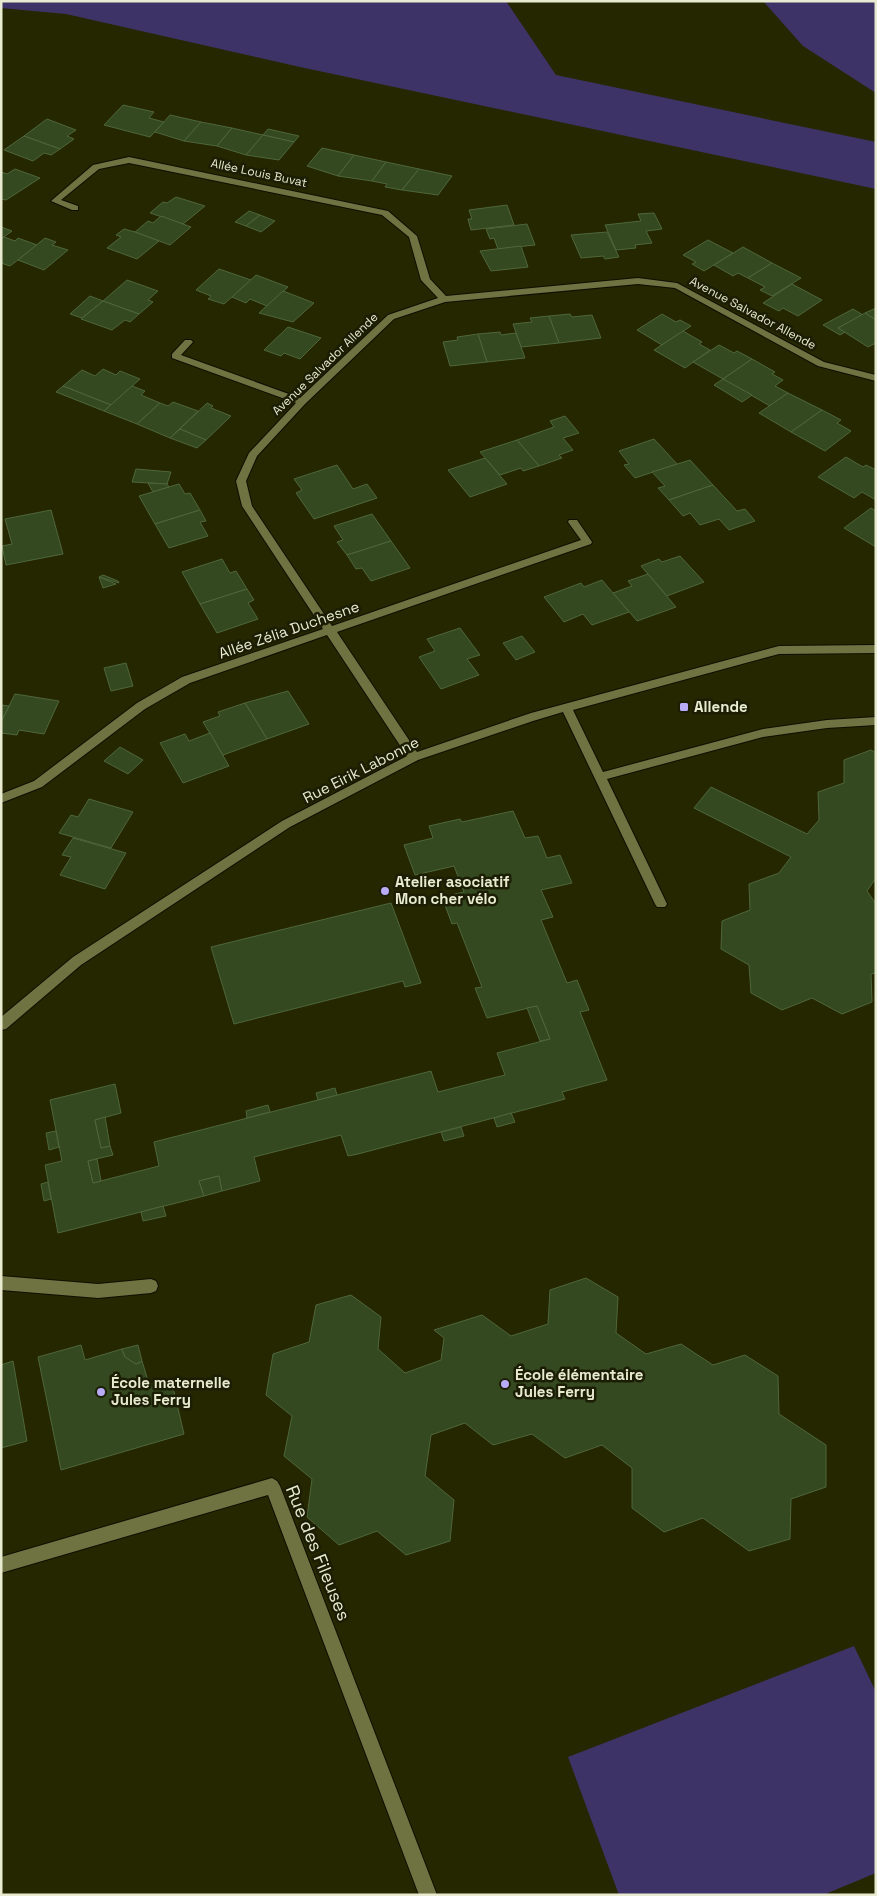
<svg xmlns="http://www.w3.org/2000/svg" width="877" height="1896" viewBox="0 0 877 1896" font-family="'Space Grotesk',sans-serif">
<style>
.green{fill:#3e3366}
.building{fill:#344920;stroke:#4f663b}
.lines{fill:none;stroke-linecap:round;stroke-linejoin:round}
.minor-casing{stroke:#0e0f00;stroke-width:2}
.minor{fill:#6f7241;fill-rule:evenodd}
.poi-dot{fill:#b8abf7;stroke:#1b1d04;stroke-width:2}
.labels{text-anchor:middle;stroke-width:5;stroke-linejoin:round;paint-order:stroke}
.far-street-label{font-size:12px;fill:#e8ebd0;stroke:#1b1d04}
.street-label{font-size:15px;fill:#e8ebd0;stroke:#1b1d04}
.poi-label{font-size:15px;font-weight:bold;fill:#e8ebd0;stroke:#1b1d04;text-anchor:start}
.near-street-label{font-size:18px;fill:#e8ebd0;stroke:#1b1d04}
</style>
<rect width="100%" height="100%" fill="#252701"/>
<g class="green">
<path d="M1,1h505l50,74 320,67v47l-576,-122 -234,-53 -65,-6z"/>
<path d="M763,1h113v92l-73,-47z"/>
<path d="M854,1646l22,46v181l-53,22h-204l-51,-138z"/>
</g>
<g class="building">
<path d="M123,105l31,7 -5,6 15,4 -14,15 -46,-12z"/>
<path d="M170,115l31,7 -17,19 -29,-9z"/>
<path d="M47,119l29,11 -9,6 7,3 -14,10 -36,-13z"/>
<path d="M201,122l31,6 -15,18 -33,-5z"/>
<path d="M232,128l31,7 -17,20 -29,-9z"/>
<path d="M268,129l31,7 -5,6 -31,-7z"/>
<path d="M263,135l31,7 -15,18 -33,-5z"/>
<path d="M24,136l36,13 -9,6 -7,-2 -11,8 -29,-11z"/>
<path d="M322,148l32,7 -16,21 -31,-10z"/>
<path d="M354,155l32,7 -14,19 -34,-5z"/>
<path d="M386,162l33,7 -17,21 -17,-3 2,-3 -15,-3z"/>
<path d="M15,169l25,9 -34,22 -5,-1v-27l6,2z"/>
<path d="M419,169l33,7 -14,19 -36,-5z"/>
<path d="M176,197l29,9 -22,18 -33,-11 13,-11 4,1z"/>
<path d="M507,205l7,20 -43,5 -3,-11h4l-3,-9z"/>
<path d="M249,211l11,4 -14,11 -11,-4z"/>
<path d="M654,213l8,16 -16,2 6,12 -17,2 1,3 -20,2 -11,-25 36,-4 -3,-7z"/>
<path d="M260,215l15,6 -14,11 -15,-6z"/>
<path d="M161,216l22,8 8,3 -21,18 -35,-13 13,-11 5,2z"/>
<path d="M527,224l8,21 -37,4 -4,-11 -4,1 -4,-10z"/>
<path d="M1,227l11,4 -11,8z"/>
<path d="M124,229l11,3 24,9 -22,18 -30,-11 14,-11 -5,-2z"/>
<path d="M607,232l12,25 -14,2 -2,-3 -22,2 -10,-23z"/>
<path d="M4,237l11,4 3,-3 19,7 -27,21 -9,-3v-24z"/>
<path d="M45,238l11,4 -4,3 16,5 -24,20 -26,-10z"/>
<path d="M708,240l25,13 -29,18 -12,-7 4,-2 -13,-7z"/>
<path d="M521,246l7,21 -37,4 -11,-20z"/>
<path d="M743,247l29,16 -24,15 -10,-5 -5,3 -19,-11z"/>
<path d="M772,263l29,15 -29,18 -12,-6 5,-3 -17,-9z"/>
<path d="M219,269l32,11 -27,24 -16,-5 3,-3 -15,-6z"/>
<path d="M256,275l32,12 -21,19 -17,-7 -4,4 -14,-6z"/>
<path d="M127,280l31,11 -10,9 5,2 -14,12 -36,-13z"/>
<path d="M792,284l30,16 -24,16 -15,-8 -4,3 -16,-8z"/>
<path d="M283,291l31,12 -21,19 -34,-9z"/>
<path d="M90,296l13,5 -21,17 -12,-4z"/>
<path d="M103,301l36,13 -9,8 -5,-2 -13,10 -31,-11z"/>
<path d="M876,308v12l-11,-7z"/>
<path d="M853,309l10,6 -25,13 7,4 -5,3 -17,-10z"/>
<path d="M865,313l11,7v23l-8,4 -30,-19z"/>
<path d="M570,314l2,3 20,-2 9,23 -42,5 -10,-27z"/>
<path d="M662,314l14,8 4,-2 11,6 -29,19 -25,-15z"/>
<path d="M549,316l10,27 -38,4 -8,-23 19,-2 -2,-4z"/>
<path d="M288,327l33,11 -21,21 -16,-6 -3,3 -17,-6z"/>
<path d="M683,331l19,11 -3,2 11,6 -25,18 -31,-18z"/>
<path d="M500,332l1,3 15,-2 9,25 -38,4 -9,-28z"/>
<path d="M478,334l9,28 -37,4 -7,-24 15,-2 -1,-3z"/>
<path d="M719,345l15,8 3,-2 15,8 -29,20 -30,-17z"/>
<path d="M752,359l23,13 -3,2 11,6 -8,6 13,7 -18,13 -47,-27z"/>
<path d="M103,369l13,6 4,-4 20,8 -29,26 -48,-19 19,-16 13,6z"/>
<path d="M723,379l29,16 -10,7 -28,-17z"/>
<path d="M63,386l48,19 -7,6 -48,-19z"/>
<path d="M132,386l13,5 -4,4 19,8 -23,21 -33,-13z"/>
<path d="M788,393l34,17 -31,22 -32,-19z"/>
<path d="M173,402l25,9 -28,27 -33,-14 23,-21 8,3z"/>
<path d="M207,403l6,3 -2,2 20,8 -25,24 -26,-11z"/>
<path d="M822,410l19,10 -4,3 14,8 -26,20 -34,-19z"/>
<path d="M565,416l14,17 -16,5 10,12 -14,5 3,3 -23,8 -22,-26 37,-13 -4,-6z"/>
<path d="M180,429l26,11 -9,8 -27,-10z"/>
<path d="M654,439l23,25 -42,14 -11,-13 5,-1 -10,-13z"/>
<path d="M517,440l22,26 -16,5 -2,-3 -21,7 -20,-23z"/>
<path d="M846,457l17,10 3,-2 10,5v30l-14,-8 -8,6 -36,-21z"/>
<path d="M485,458l22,26 -37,13 -22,-27z"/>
<path d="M690,460l23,25 -44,15 -11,-12 7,-2 -13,-14z"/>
<path d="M337,465l16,24 14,-5 10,14 -63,21 -18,-26 6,-3 -8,-11z"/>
<path d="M136,469l35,3 -4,12 -35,-2z"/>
<path d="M148,483l19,1 2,3 -16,5z"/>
<path d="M179,484l6,10 5,-1 10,17 -45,14 -16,-28z"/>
<path d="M713,485l24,26 8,-2 10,12 -26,9 -10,-11 -19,6 -10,-12 -7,3 -14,-16z"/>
<path d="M871,508l5,3v36l-32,-19z"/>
<path d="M51,510l12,44 -57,11 -4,-19 10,-2 -7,-25z"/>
<path d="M200,510l6,11 -6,1 8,14 -39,12 -14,-24z"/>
<path d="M372,514l19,27 -44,14 -10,-13 6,-2 -9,-14z"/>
<path d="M391,541l19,27 -39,13 -9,-13 -6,1 -9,-14z"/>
<path d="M680,556l24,26 -37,14 -26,-30 18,-7 3,3z"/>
<path d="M222,559l8,14 6,-2 11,18 -47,15 -18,-32z"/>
<path d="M648,574l28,33 -39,14 -24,-28 19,-7 -4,-5z"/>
<path d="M103,575l15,6 1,2 -20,-6z"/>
<path d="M99,577l17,7 -13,4z"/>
<path d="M602,580l27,32 -37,13 -9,-11 -19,8 -20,-25 37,-14 3,4z"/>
<path d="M247,589l7,11 -6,3 10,16 -41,14 -17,-29z"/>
<path d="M460,628l20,27 -13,4 12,16 -38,14 -22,-32 16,-6 -8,-12z"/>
<path d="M522,636l13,16 -19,8 -13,-17z"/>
<path d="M126,663l7,23 -22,5 -7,-23z"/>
<path d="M288,691l21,33 -42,15 -22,-36z"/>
<path d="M15,694l44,7 -15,33 -25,-4 -2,5 -16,-2v-11z"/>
<path d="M245,703l22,36 -44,16 -20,-33 17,-6 -2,-4z"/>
<path d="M1,705l8,1 -8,16z"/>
<path d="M210,733l19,33 -46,17 -23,-40 25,-9 4,7z"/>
<path d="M120,747l23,13 -15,14 -24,-13z"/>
<path d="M871,750l5,3v125l-9,13 9,13v69l-5,1 1,28 -30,12 -30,-16 -30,12 -31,-17 -2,-28 -28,-16 1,-28 28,-11 -1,-26 30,-11 12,-16 -97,-49 17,-21 96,47 12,-14 -1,-28 26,-9v-23z"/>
<path d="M89,799l44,13 -22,36 -52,-15 12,-18 7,2z"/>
<path d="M513,811l12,27 13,-2 9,22 13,-3 12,28 -31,7 12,27 -12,3 26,63 10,-3 12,30 -9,2 27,68 -45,12 3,7 -207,55 -10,2 -7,-21 -87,22 6,24 -38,10 -3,-15 -20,5 5,15 -146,37 -13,-68 17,-4 -12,-61 65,-16 6,29 -26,7 6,28 9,-2 3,9 -25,6 5,22 66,-17 -5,-24 277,-71 7,21 67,-17 -8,-22 53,-14 -13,-33 -50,12 -12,-30 7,-1 -25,-64 -5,1 -10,-27 22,-5 -10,-26 -39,9 -11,-30 29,-7 -4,-12 31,-7 2,3z"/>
<path d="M73,838l53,15 -21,36 -45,-14 11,-18 -9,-2z"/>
<path d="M391,903l30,80 -16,4 -2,-6 -169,43 -23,-77z"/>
<path d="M537,1006l13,33 -10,2 -13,-33z"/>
<path d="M335,1088l2,7 -19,5 -2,-7z"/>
<path d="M268,1105l2,7 -23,6 -1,-7z"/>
<path d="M511,1113l4,9 -18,5 -3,-9z"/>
<path d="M105,1117l5,29 -9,2 -6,-28z"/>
<path d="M461,1127l3,9 -20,5 -3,-9z"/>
<path d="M56,1131l3,16 -10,3 -3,-17z"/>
<path d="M97,1159l4,22 -8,2 -5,-22z"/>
<path d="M219,1176l3,15 -18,5 -5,-15z"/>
<path d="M48,1182l3,17 -7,2 -3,-17z"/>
<path d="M163,1206l3,10 -23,5 -2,-9z"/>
<path d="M586,1278l32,19 -2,36 30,21 35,-10 32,21 32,-10 33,21 1,38 47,31v42l-35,12 -1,40 -41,12 -46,-33 -39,14 -32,-24v-40l-30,-23 -37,13 -33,-24 -39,11 -28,-22 -34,12 -6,41 29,24 -4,41 -44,14 -29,-24 -38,14 -32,-28 5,-38 -28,-23 8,-40 -26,-21 7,-41 36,-12 7,-37 35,-10 30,22 -3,32 27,24 36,-13 3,-22 -10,-8 48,-15 29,21 37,-12 2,-34z"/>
<path d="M81,1345l4,15 37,-11 3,8 11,7 6,-3 7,23 22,-5 13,55 -123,36 -23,-113z"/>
<path d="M138,1345l4,16 -6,3 -11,-7 -3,-8z"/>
<path d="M13,1361l14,80 -26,7v-83z"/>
</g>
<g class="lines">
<defs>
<g id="minor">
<path d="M129,157l259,54 29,25 13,43 16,17 192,-18 39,5 147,79 52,13v6l-58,-15 -143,-78 -37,-4 -193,18 -51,17 -89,85 -48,52 -11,25 6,25 80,120 249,-86 -13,-18 1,-2h8l15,22 -1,2 -254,88 80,120 114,-39 248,-67 97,-1v8l-97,1 -206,56 30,62 160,-43 64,-9 49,-3v8l-49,3 -64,9 -156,42 60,125 -2,3h-8l-2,-3 -92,-192 -30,9 -115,39 -128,67 -209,138 -75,64 -5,1v-13l72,-60 209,-136 125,-65 -80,-121 -137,48 -45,26 -103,78 -41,16v-9l33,-13 103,-78 45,-26 141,-48 -81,-123 -6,-25 13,-28 47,-50 -124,-45v-4l13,-14h6l2,2 -12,13 119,43 88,-83 50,-17 -17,-18 -12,-43 -27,-22 -253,-52 -30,6 -38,31 17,6v4h-6l-21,-9 42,-36z"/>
<path d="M1,1276l97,8 53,-5 5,2 2,5 -2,5 -5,2 -53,5 -97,-8z"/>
<path d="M272,1478l5,3 3,5 157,409h-18l-151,-400 -267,78v-16z"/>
</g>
</defs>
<use href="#minor" class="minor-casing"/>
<use href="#minor" class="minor"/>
</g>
<g class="poi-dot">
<rect x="679" y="702" width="10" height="10" rx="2.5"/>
<circle cx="385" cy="891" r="5"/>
<circle cx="505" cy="1384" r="5"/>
<circle cx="101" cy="1392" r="5"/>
</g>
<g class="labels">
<g class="far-street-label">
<text transform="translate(259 173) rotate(12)" y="4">Allée Louis Buvat</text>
<text transform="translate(753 313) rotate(28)" y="4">Avenue Salvador Allende</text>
<text transform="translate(325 364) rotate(-44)" y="4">Avenue Salvador Allende</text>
</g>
<g class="street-label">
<text transform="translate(289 630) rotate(-19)" y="5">Allée Zélia Duchesne</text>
<text transform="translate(361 770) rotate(-27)" y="5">Rue Eirik Labonne</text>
</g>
<g class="poi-label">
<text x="694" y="712">Allende</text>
<text x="395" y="887">Atelier asociatif<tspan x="395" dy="17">Mon cher vélo</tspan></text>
<text x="515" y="1380">École élémentaire<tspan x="515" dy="17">Jules Ferry</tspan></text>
<text x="111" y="1388">École maternelle<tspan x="111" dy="17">Jules Ferry</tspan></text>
</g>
<g class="near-street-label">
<text transform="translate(318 1553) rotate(68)" y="6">Rue des Fileuses</text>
</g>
</g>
<rect width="877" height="1896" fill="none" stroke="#e8ebd0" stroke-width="5"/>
</svg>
